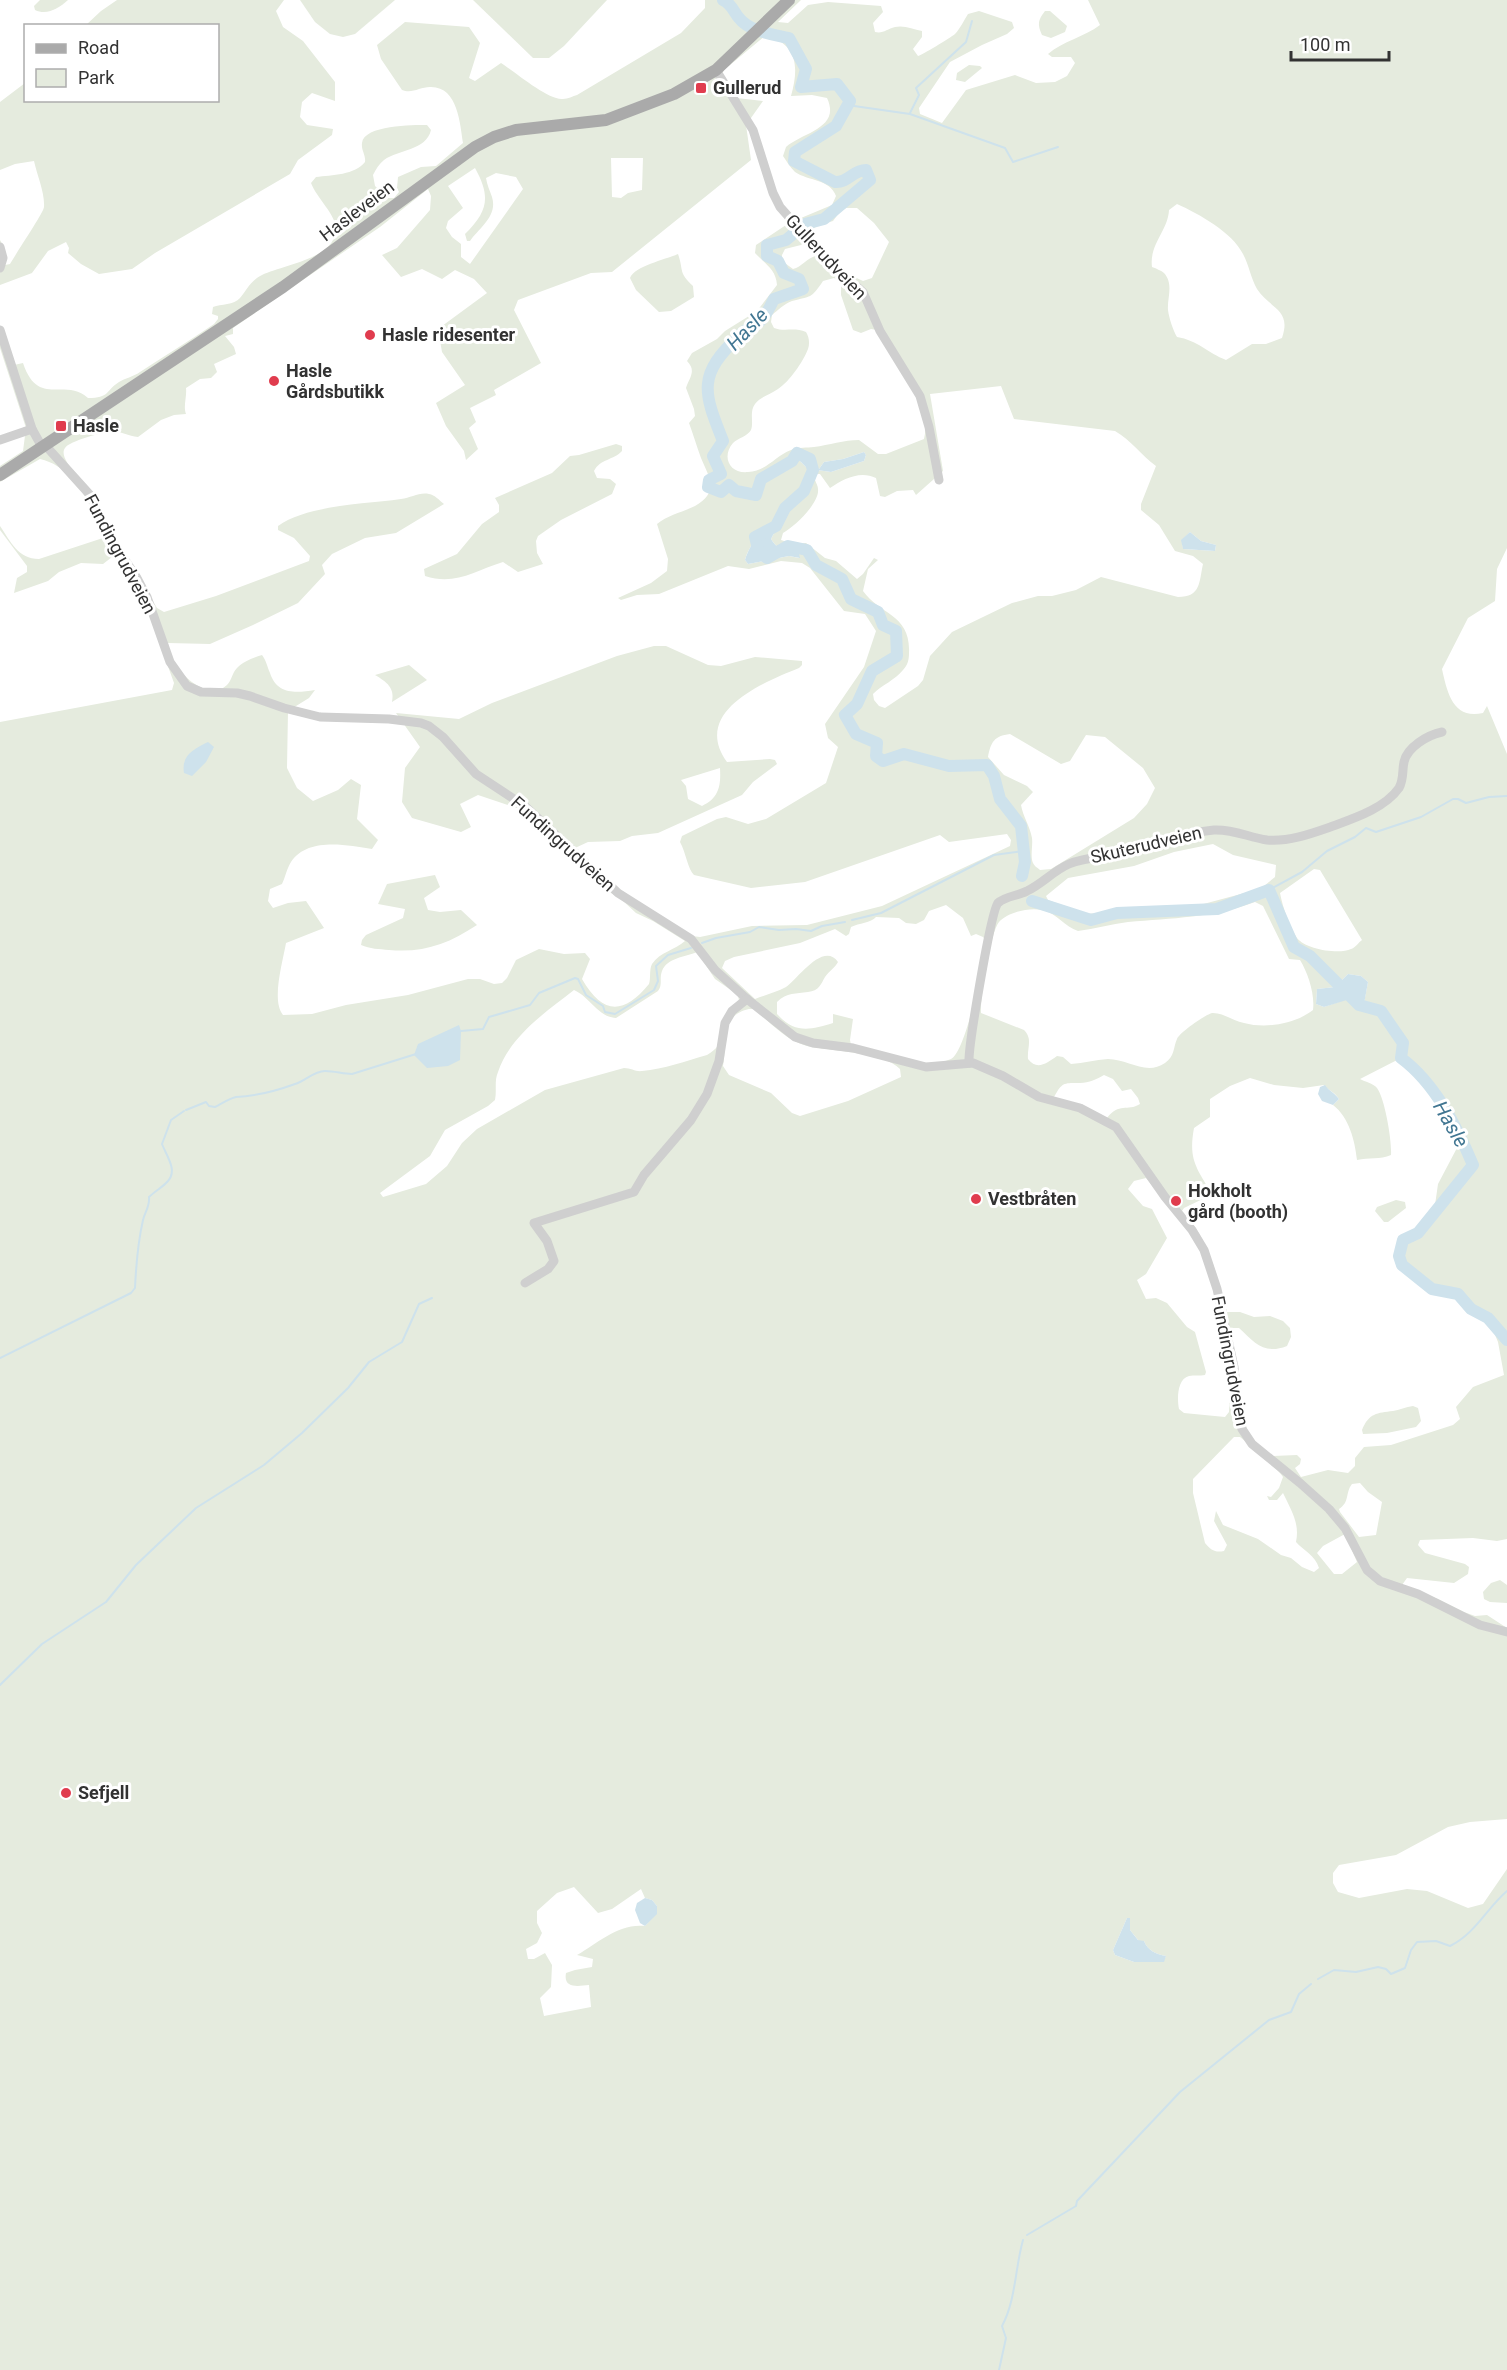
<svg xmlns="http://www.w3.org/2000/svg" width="1507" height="2370" viewBox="0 0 1507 2370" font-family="Roboto,sans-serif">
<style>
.green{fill:#e5ebde;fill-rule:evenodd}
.water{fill:#cee2ec}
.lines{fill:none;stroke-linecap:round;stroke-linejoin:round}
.stream{stroke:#cee2ec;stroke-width:2}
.river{stroke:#cee2ec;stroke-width:12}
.minor{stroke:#cfcfcf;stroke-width:9}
.major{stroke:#aaa;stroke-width:12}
.poi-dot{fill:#e03c4e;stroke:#fff;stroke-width:2}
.labels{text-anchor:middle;stroke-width:6;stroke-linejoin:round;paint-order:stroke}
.poi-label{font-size:18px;font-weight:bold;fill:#323232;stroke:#fff;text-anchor:start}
.street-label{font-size:18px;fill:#323232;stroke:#fff}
.water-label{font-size:20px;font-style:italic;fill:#417692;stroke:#fff}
</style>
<rect width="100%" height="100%" fill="#fff"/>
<g class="green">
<path d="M40,0h28c-9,8 -21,16 -33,10l-1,-4z"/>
<path d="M117,0h167l-8,11 7,16 20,14 32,41v19l-23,-8 -10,9 -2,15 7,8 26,4 -1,6 -34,25 -8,14 -135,79 -23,16 -33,5 -18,-10 -13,-11 1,-5 -3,-6 -18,9 -16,22 -32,12v-45l5,9v16l5,-1c5,-9 34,-52 34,-57 1,-14 -7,-32 -10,-46l-19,3 -15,6v-68l25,-19 1,17h192v-74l-132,-1 15,-14z"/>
<path d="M300,0h95l-40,34 -12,3 -13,-3 -15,-12z"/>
<path d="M473,0h134l-43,46 -15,12h-16z"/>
<path d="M705,0h96l-23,22 10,1 20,-18 20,-3 53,4 2,6 -10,11 2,9c8,2 12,-3 20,-5 9,-2 18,2 27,4v6l-9,12 5,7c4,-1 32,-18 37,-22 5,-5 9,-14 13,-20l11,-3 33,11 2,6 -7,6 -25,11 -32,17 -31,46 1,6 22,9 24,-33 49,-15 21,8 19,-1 12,-6 8,-13 -4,-6h-19l-4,-3c15,-13 36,-17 52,-29l-12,-25h419v548l-10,21 -2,32 -27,17 -26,51c5,23 11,51 41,44l4,-7 20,48v785l-10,2 -24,-3 -53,2 -2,5 7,8 40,11 4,3 -1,7 -14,9 -47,-5 -5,7 36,14 26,13 11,4 12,-1 20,13v191l-37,3 -22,5 -52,28 -57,10 -6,8v10l5,9 21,6 48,-9 20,2 41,17 15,-4 24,-35v501h-1507v-1648l172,-32 2,-7 -32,-89 -26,-40 -13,10 -22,-1 -22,9 -11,9 -34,12 3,-15 10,-6v-6l-27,-36v-4c11,16 18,33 39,33l67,-22c-15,-29 -30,-70 -66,-78l-40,23v-16l23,-15 3,-23 -26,-80v-23l14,40 9,-2c15,45 41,14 65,35 22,0 17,-7 31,-16 6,-4 14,-5 21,-10 24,-16 49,-31 74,-48l4,-5v-3l-6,-2 1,-7c8,-3 21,-2 27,-9 7,-8 10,-17 22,-23 20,-10 69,-15 74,-43 2,-16 -19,-33 -25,-49l5,-6c16,-2 39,-2 49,-15 1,-7 -4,-12 -3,-19 2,-18 51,-18 65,-18l4,5c-5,21 -32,19 -47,30 -5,4 -8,9 -11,15l2,11 13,12h6l5,-6 -2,-4 1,-11 23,-10 15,-1 27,-23c-3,-19 -5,-57 -33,-56 -10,0 -18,7 -28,3l-21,-31 -4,-14 28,-23 64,5 11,16 -11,35 6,3 26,-18c14,9 48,38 62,36 5,0 10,-3 14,-4l104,-62 24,-25zM766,35c32,10 33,32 25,61l21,-1 15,3c14,30 -23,34 -41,49l-3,9c4,6 7,11 12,16 13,9 35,7 41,24l-4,9 -43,18 -33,22 -1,8c10,11 21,16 22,32l-20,26 -32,20 -8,8 -25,14 -5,8c10,10 2,17 -1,27l8,21 1,7 -6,7c4,11 8,24 12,35 8,19 19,34 -6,48 -12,6 -27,9 -38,18l11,35 -1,12 -16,12 -33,15 3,2 16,-5 22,-1 69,-28 21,3 32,-8 21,2 8,5 34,43 21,3 11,17 -12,36 -39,57 3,14 10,9 -12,36 -60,36 -18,5 -22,-7 -9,2 -35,17 -2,6c6,11 8,28 14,33l57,13 54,-6 135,-47 9,7 58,-8 4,6 -1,6 -128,60 -75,19 -55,1 -52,11 -8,-1 -76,-49 -39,-35 -7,9h7l28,28 17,11 14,13 17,8 32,20c-10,9 -25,11 -33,23 -3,6 -1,14 -3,20 -26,32 -47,30 -67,-5l8,-20 -5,-6 -21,1 -25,-5 -23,11 -9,18 -5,5 -8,1 -14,-5h-12l-60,16 -62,10 -34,9 -29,1c-12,-14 0,-54 3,-72l38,-15 -18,-27 -18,2 -15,5 -5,-7 2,-12 12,-5c3,-6 5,-16 9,-22 17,-25 55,-17 81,-13l6,-9 -21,-21 4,-34 -10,-6 -13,11 -25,11 -16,-13 -10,-20 1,-57 21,-13 6,-8c-19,3 -38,5 -45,-17 -3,-7 -4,-13 -8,-18 -10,3 -18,6 -25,13 -5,5 -5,12 -10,17 -13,12 -31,2 -42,-9 -8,-9 -16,-19 -17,-33l42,1 43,-19 45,-22 27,-29 -3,-9 10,-11 33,-16 31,-5 48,-29c-5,-4 -9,-9 -15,-10 -10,-2 -18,4 -28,5 -35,5 -94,6 -123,27v4l16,8 16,18 -1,5 -93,35 -52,16 -7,-4c-15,-27 -31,-53 -46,-80 -7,-12 -12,-25 -19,-36 -7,-10 -35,-33 -27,-44 4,-7 39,-16 47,-17 8,0 17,5 26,6l23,-17 13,-5 12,-1c-3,-8 1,-17 0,-26l14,-9 11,-1 6,-6 -3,-8 22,-10 -2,-7 -9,-11 8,-2v-6l147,-101 48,-38 3,7 -1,14 -33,38 -15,7 19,22 21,-8 20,10 13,-9 19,9 13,14 -49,36 4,23 23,33 -29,18 10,23 18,25 2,9 12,-11 -9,-21 7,-6 -6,-14 26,-13 -2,-5 47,-27 -27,-53 4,-10 73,-27 21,-1 139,-112 -5,-35 17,-24 -35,-4 -9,-16 5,-11zM611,158h32l-1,32 -14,3 -7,5 -9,-1zM475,168c16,29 13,43 -10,66l2,7h3c9,-13 28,-25 22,-44 -2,-6 -5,-12 -6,-19l10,-5 20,4 7,12 -53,75 -9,-7v-13l-9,-7 -6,-9 2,-7 15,-13 -15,-22zM1177,204c22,10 55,28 66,50 6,11 8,25 14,35 13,20 35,20 25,49l-16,6h-14l-26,16c-18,-7 -29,-20 -49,-23 -4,-7 -8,-19 -9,-27 -1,-12 6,-26 -4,-37 -2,-2 -9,-5 -12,-6 -3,-23 16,-36 17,-57zM846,208h11l17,15 15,19 -17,36 -9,3 -34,-16 -11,-10c-12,3 -16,12 -25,14l-11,-8v-6l3,-6 16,-4 5,-4c3,-15 14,-16 27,-20l6,-8zM834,278l7,5v12l12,35 8,3 10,-4 6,1c17,29 56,75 47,109l-38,15h-8l-19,-14c-15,0 -30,5 -45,7 -7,1 -15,0 -23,3 -16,6 -24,21 -43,22 -18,2 -27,-15 -15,-29 5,-5 15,-7 18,-13 3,-8 -2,-18 4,-26 6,-8 15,-9 23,-15 11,-7 25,-27 30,-40 2,-6 1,-12 -2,-17 -11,-5 -22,0 -32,-4l-3,-6 1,-7c6,-5 12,-11 20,-14 19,-5 19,-2 31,-20zM1001,386l13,33 101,12c16,9 26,24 41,35l-15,38v6l18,15 16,26 18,5 10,8c-4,18 -2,33 -25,33l-77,-20 -25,13 -24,6h-14l-26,7 -60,29 -22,24 -7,24 -5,6 -33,22 -6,-2 -5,-6 -1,-6c9,-9 22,-14 30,-24 5,-5 6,-11 6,-17 2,-39 -29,-38 -46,-62l5,-22 10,-9 -4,-2 -11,16 -6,5 -21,-18 -11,-3 -19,-15 -13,1 -12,-4 2,-7c11,-6 37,-30 35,-44 0,-3 -2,-6 -3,-9h-4l-3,-3 2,-6 -11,-11v-3l3,-3 6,1 8,13 3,1 5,-7 19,-3 21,-7 2,3 -2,6 -33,11 -14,-2 -1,4h4l10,14c13,-9 30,-18 46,-10l4,18 5,1 12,-6 16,-1 3,5 27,-24 -13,-77zM774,526l2,3 -5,10c7,11 15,14 27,11l1,8 -10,-2 -41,8 -3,-4c4,-15 15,-28 29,-34zM1190,532l11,9 15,4 -1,6 -32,-2 -1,-9zM1010,734l51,30 9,-3 16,-26 19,2 38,31 12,20 -8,16 -13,14 -83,51 -11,1c-3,-3 -5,-3 -7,-7 -3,-7 0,-17 -1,-25 -2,-12 -9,-21 -11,-33l12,-13 -6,-6 -23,-11 -16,-18c3,-15 6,-21 22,-23zM1213,844l20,11 43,10 -1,12 -11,9 -12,5 -56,15 -111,8 -37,-14 -2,-4 22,-18 66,-12 40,-14zM1314,869l6,1 42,70c-3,2 -7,8 -11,9 -12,6 -46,0 -54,-11 -8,-12 -14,-30 -17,-45zM1255,902l8,4 26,53 11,1c8,13 15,34 13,50 -18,14 -47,19 -69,13 -11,-2 -20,-10 -31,-10 -6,0 -34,20 -36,26 -4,9 -2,17 -12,24 -19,13 -37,-4 -57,-4 -13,1 -24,4 -37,5l-8,-7 -6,-1c-10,7 -20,15 -29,3 -1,-12 5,-20 -4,-29l-43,-17c-1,-15 9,-80 18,-91 9,-10 31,-15 43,-12 15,3 23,17 36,21 17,-2 33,-7 50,-9 44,-4 85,-4 127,-20zM946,905l17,13 8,18 5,-2 7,3 3,4c-2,20 -20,111 -35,118 -26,12 -74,-6 -100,-14l-1,-5 3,-21 -20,-5v9c-23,7 -38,11 -56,-9v-12c10,-10 19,-8 31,-10 11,-1 13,-8 17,-15 4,-6 10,-9 13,-15 -15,-21 -41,18 -52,25 -9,5 -21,8 -31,12l-33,-31 3,-7 9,-4 66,-14 35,-14 11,7 3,-2 2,-7c8,-4 20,-4 25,-10l23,1 7,5 10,1 8,-4 5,-9zM697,952l18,27 23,16 1,6c-4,6 -10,9 -14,15 -9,18 3,27 -18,39 -21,6 -43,14 -65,16 -6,1 -11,-3 -18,-3l-79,22 -68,39 -15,14 -15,23 -21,18 -43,13 -3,-4 50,-37 15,-26 43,-24 7,-6c2,-10 -1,-19 3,-28 12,-36 48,-60 76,-82 16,7 24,27 42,28l42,-27c5,-7 1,-12 4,-20 5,-13 23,-14 35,-19zM1348,974l13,2 7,6 -4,21 -14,-5 -26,9 -8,-3 1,-15 18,-2zM749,1009h5c16,13 31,31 53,37 22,5 77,6 93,23l1,8 -53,24 -48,15 -8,-3 -21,-20 -42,-18 -6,-9c5,-25 -4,-50 26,-57zM1401,1058l18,13 42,65 -3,10 -20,38 -3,21 -17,28 -15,7 -4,16 3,9 30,24 26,5 13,15 17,9 10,24 6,33 -31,12 -17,20 4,12 -7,6 -62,20 -27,2 -9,11v8l-7,7 -20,-3 -27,7 -6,-9 5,-4 1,-5 -4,-4 -24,1 -17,-13 -9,-14 -6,-24 -4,-40 -7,-33 3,-4h6c16,15 25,27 48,18l4,-9 -1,-9 -7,-7 -13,-5 -16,1 -14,-5h-13c-10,-37 -18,-73 -45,-101l2,-3 25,-12h4c-16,-28 -25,-35 -19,-68l16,-11v-18l20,-13 20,-8 24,7 29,3 21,-3c5,6 11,7 15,14l-6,6c16,12 22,36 24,55 12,-3 23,0 34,-5 1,-14 -6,-56 -14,-67 -4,-5 -12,-6 -17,-9zM1104,1075l9,4 9,12 9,-2 7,9 2,6c-13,8 -21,-2 -33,14l-15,-8 -39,-11c9,-17 10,-16 27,-16 9,0 17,-4 24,-8zM1146,1178l46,57 9,14 9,25 21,95 -2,43 -4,5 -41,-4 -5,-4c-2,-10 -2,-30 10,-33 5,-1 11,0 16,-1l1,-3 -11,-40 -8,-5 -20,-24 -11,-5 -10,1 -9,-19 9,-6 21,-36 -15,-29 -9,-3 -15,-17 6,-8zM1234,1437h6c7,5 40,34 43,40l-4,11 -8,9 -4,-1 2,4h8l6,-7c8,17 17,30 13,49 8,9 19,13 23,26l-5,4 -12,-5 -11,-9 -10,-3 -23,-16 -35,-14 -7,-14 -2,10 13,24 -3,6c-9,2 -13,-1 -19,-8l-12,-50v-14zM1360,1483l8,9 14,10 -6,33 -17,2 -19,-25 -1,-3c11,-7 6,-16 13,-25zM1345,1534l12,28 -15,12h-8l-17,-21 6,-7zM574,1887l24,26 14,-4 29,-20 4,9 7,2 5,6 -1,8 -11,12c-26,-3 -47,17 -68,29l16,4 -1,8 -17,3 -9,3c-3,16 12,13 23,12l2,22 -47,9 -4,-18 11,-11 1,-22 -7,-12 -11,6h-6l-2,-10 11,-6 5,-10 -5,-10v-12l20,-18zM1127,1918h3v12l9,11h5c4,10 12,13 22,15l-3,6h-29l-19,-7 -2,-5z"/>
<path d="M1045,11h5l17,15 -2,6 -14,6 -9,-3c-5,-11 -4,-15 3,-24z"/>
<path d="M969,65l11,1 2,2 -17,14 -9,-2 1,-7z"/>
<path d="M678,254c6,17 0,18 15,32l1,11 -23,14 -12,1 -23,-22 -6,-12c5,-12 34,-18 48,-24z"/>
<path d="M616,444l6,2v5c-8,9 -22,8 -28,20l3,7 13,1 6,5 -4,10 -51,26 -23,16 -2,5 1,12 6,11 -25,8 -15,-10c-29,9 -48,24 -78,14l-1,-7 33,-15 25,-30 17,-12v-7l-4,-7 57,-25 18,-17 9,-1z"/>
<path d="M654,646h12l42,19 13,1 34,-9 47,4v4l-3,3c-37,15 -108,44 -72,94l43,-3 5,1 2,4 -24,18 -11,13 -84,38 -26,3 -12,5 -32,1 -13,6 -52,-38 -45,-15 -18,9 11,23 -10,5 -49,-14 -10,-16 3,-34 15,-21 -24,-34 63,6 33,-16 125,-47zM720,768c1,18 -1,30 -18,38l-14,-7 -2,-13 -5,-6z"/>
<path d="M409,665l18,15 -35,22c3,-14 -5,-20 -17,-27z"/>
<path d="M435,875l5,12 -16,11 4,12 12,2 21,-2 16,15c-29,19 -53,28 -88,25 -10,-1 -19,-1 -28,-5l1,-5 4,-5 37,-17 2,-9 -27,-5 9,-20z"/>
<path d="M1396,1200l9,2 1,6 -18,14h-4l-9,-11 2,-4z"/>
<path d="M1413,1406l5,2 3,13 -5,6 -29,6 -24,1 -1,-4c7,-17 15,-17 31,-19 6,-1 13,-4 20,-5z"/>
<path d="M1500,1580l7,5v18l-17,-1 -6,-3 -1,-7 8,-9z"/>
</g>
<g class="water">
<path d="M864,452l2,3 -2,6 -33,11 -14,-2 -2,10h-4l-3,-3 2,-6 -11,-11 3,-6c10,0 10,6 14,14l3,1 5,-7 19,-3z"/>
<path d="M774,525l2,4 -5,10c7,11 15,15 27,11l2,8 -11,-2 -41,8 -3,-4c4,-15 15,-28 29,-35z"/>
<path d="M1190,532l11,9 15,4 -1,6 -32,-2 -2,-9z"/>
<path d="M208,742l6,5 -8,15 -14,14 -8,-3c-3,-18 10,-24 24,-31z"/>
<path d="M1348,974l13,2 7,6 -4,22 -14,-5 -26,8 -8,-3 1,-15 18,-2z"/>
<path d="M459,1025l2,6 -1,29 -12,6 -21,2 -13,-13 4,-11z"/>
<path d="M1325,1085c4,6 10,8 14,14l-6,6 -11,-4 -4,-7 2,-7z"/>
<path d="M645,1898l7,2 5,6v8l-12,12 -5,-3 -5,-13 2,-7z"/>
<path d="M1127,1918h3v12l8,10 6,1c4,10 12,13 22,15l-2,6h-30l-19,-7 -2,-5z"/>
</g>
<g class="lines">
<g class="stream">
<path d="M847,105l63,9 95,34 8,14 45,-15"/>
<path d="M910,113l9,-18 -3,-7 50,-46 6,-21"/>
<path d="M1269,890l33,-18 25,-21 28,-14 11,-9 10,4 45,-15 32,-18h5l8,4 23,-6 18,-1"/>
<path d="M852,920l29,-7 113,-58 30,-4"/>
<path d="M702,943l14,-5 34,-6 9,-5 20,3 17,-1 15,2 11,-5 23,-4"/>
<path d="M461,1031l22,-2 6,-12 41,-12 9,-12 36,-15 3,1 8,16 17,11 2,6 10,2 39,-24 4,-9 -2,-15 12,-11 23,-7"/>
<path d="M186,1110l20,-8 3,4 6,1c6,-3 15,-9 21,-10 21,-1 40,-6 59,-13 10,-3 19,-13 30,-13 10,0 18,3 27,3l64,-20"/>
<path d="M0,1358l131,-65 4,-5c1,-22 3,-46 8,-68 2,-8 7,-14 6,-23 6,-6 14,-10 19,-16 10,-11 -2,-26 -6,-37l9,-24 13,-9"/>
<path d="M0,1685l42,-41 64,-42 30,-37 60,-57 68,-43 38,-32 46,-45 21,-26 33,-20 17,-38 13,-6"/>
<path d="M1318,1979l16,-9 22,2 22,-5 8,2 5,5 14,-6 6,-18 6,-8 19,-1 14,5c25,-12 37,-38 57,-55"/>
<path d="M1027,2235l49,-29 1,-5 103,-109 89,-72 22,-8 8,-18 12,-10"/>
<path d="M999,2370l7,-32 -4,-12c14,-26 13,-58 21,-86"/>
</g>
<g class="river">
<path d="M723,0c9,4 10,11 16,18 11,14 33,16 50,20l17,31 -5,18 36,-3 13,17 -14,25 -41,26 -1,9 41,21c13,1 18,-12 31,-12l4,10 -46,39 -19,5 -19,16 -19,5v11l11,5 6,12 15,6 4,10 -29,10c-4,7 -8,18 -15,23 -6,5 -14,7 -19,13 -43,40 -37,56 -17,106l-10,15 8,18 -12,6 -1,7 13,5 8,-7 7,6 20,4 5,-16 31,-18 5,-8 13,6 3,11 -9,21 -19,17 -9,18 -21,11 4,15 8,6 21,-12 19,4 9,15 26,14 9,20 27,13 5,13 13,6 1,25 -25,15 -15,33 -12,11 11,19 21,9 -1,13 7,5 21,-7 45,12 38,-1 7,11 6,23 21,27 4,36 -3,14"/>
<path d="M1032,901l59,19 26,-7 100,-4 52,-19 25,57 16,9 49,49 22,6 22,32 -2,15c34,25 56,69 72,107l-55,68 -15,7 -4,16 3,9 30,24 26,5 13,15 17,9 19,22"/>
</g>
<g class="minor">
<path d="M716,70l37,60 20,63 7,14 47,53 36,32 17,39 40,65 9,31 10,53"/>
<path d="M0,247l3,11 -3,10"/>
<path d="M0,330l32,99 10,18"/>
<path d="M0,440l32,-11"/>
<path d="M45,445l46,51 18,40 28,42 10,19 23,65 17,24 14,6 36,1 13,3 34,12 36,9 69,2 32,4 8,3 14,11 33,37 50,33 92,86 73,46 24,31 32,29 48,38 18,6 40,5 73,19 47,-4 30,13 36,21 41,11 36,19 49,70 27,33 12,20 13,39 17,78 5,53 3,9 10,15 48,39 29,26 16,19 22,42 13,11 38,13 62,31 27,7"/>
<path d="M969,1063c-1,-16 22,-152 29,-160 7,-7 20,-7 29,-12 15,-7 26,-20 42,-27 17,-7 35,-7 53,-11 34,-7 55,-20 92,-23 19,-1 34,7 53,10 22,2 46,-7 66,-14 22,-8 52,-18 66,-38 5,-9 3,-17 5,-26 3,-15 24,-27 38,-30"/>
<path d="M525,1283l23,-14 6,-8 -7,-20 -13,-18 100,-31 10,-17 47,-55 16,-26 12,-33 6,-38 7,-12 15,-12"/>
</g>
<path class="major" d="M0,475l283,-188 192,-140 19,-10 22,-7 90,-10 68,-26 42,-24 73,-70"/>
</g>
<g class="poi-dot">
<rect x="695" y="82" width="12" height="12" rx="3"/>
<circle cx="370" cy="335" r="6"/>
<circle cx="274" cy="381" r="6"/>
<rect x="55" y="420" width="12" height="12" rx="3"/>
<circle cx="976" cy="1199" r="6"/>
<circle cx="1176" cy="1201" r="6"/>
<circle cx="66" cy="1793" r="6"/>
</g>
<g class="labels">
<g class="poi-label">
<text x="713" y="94">Gullerud</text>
<text x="382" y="341">Hasle ridesenter</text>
<text x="286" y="377">Hasle<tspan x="286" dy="21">Gårdsbutikk</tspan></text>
<text x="73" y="432">Hasle</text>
<text x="1188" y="1197">Hokholt<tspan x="1188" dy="21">gård (booth)</tspan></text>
<text x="988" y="1205">Vestbråten</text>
<text x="78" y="1799">Sefjell</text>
</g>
<g class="street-label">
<text transform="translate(357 211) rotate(-37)" y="6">Hasleveien</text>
<text transform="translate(826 257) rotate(47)" y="6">Gullerudveien</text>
<text transform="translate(120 554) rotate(62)" y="6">Fundingrudveien</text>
<text transform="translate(563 844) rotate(42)" y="6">Fundingrudveien</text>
<text transform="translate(1146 845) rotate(-13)" y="6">Skuterudveien</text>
<text transform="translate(1230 1361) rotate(79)" y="6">Fundingrudveien</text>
</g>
<g class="water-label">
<text transform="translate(747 329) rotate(-46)" y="7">Hasle</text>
<text transform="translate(1451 1124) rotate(60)" y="7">Hasle</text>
</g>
</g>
<rect x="24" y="24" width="195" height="78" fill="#ffffff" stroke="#adadad" stroke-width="1.5"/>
<rect x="36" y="44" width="30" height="9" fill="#aaaaaa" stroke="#adadad" stroke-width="1.5"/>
<text x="78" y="54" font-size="18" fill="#323232">Road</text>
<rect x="36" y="69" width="30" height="18" fill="#e5ebde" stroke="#adadad" stroke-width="1.5"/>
<text x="78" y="84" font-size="18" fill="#323232">Park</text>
<path d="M1291 51v9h98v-9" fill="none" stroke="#323232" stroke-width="3"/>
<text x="1300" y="51" font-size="18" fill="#323232" stroke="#ffffff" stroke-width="4.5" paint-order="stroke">100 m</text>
</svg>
